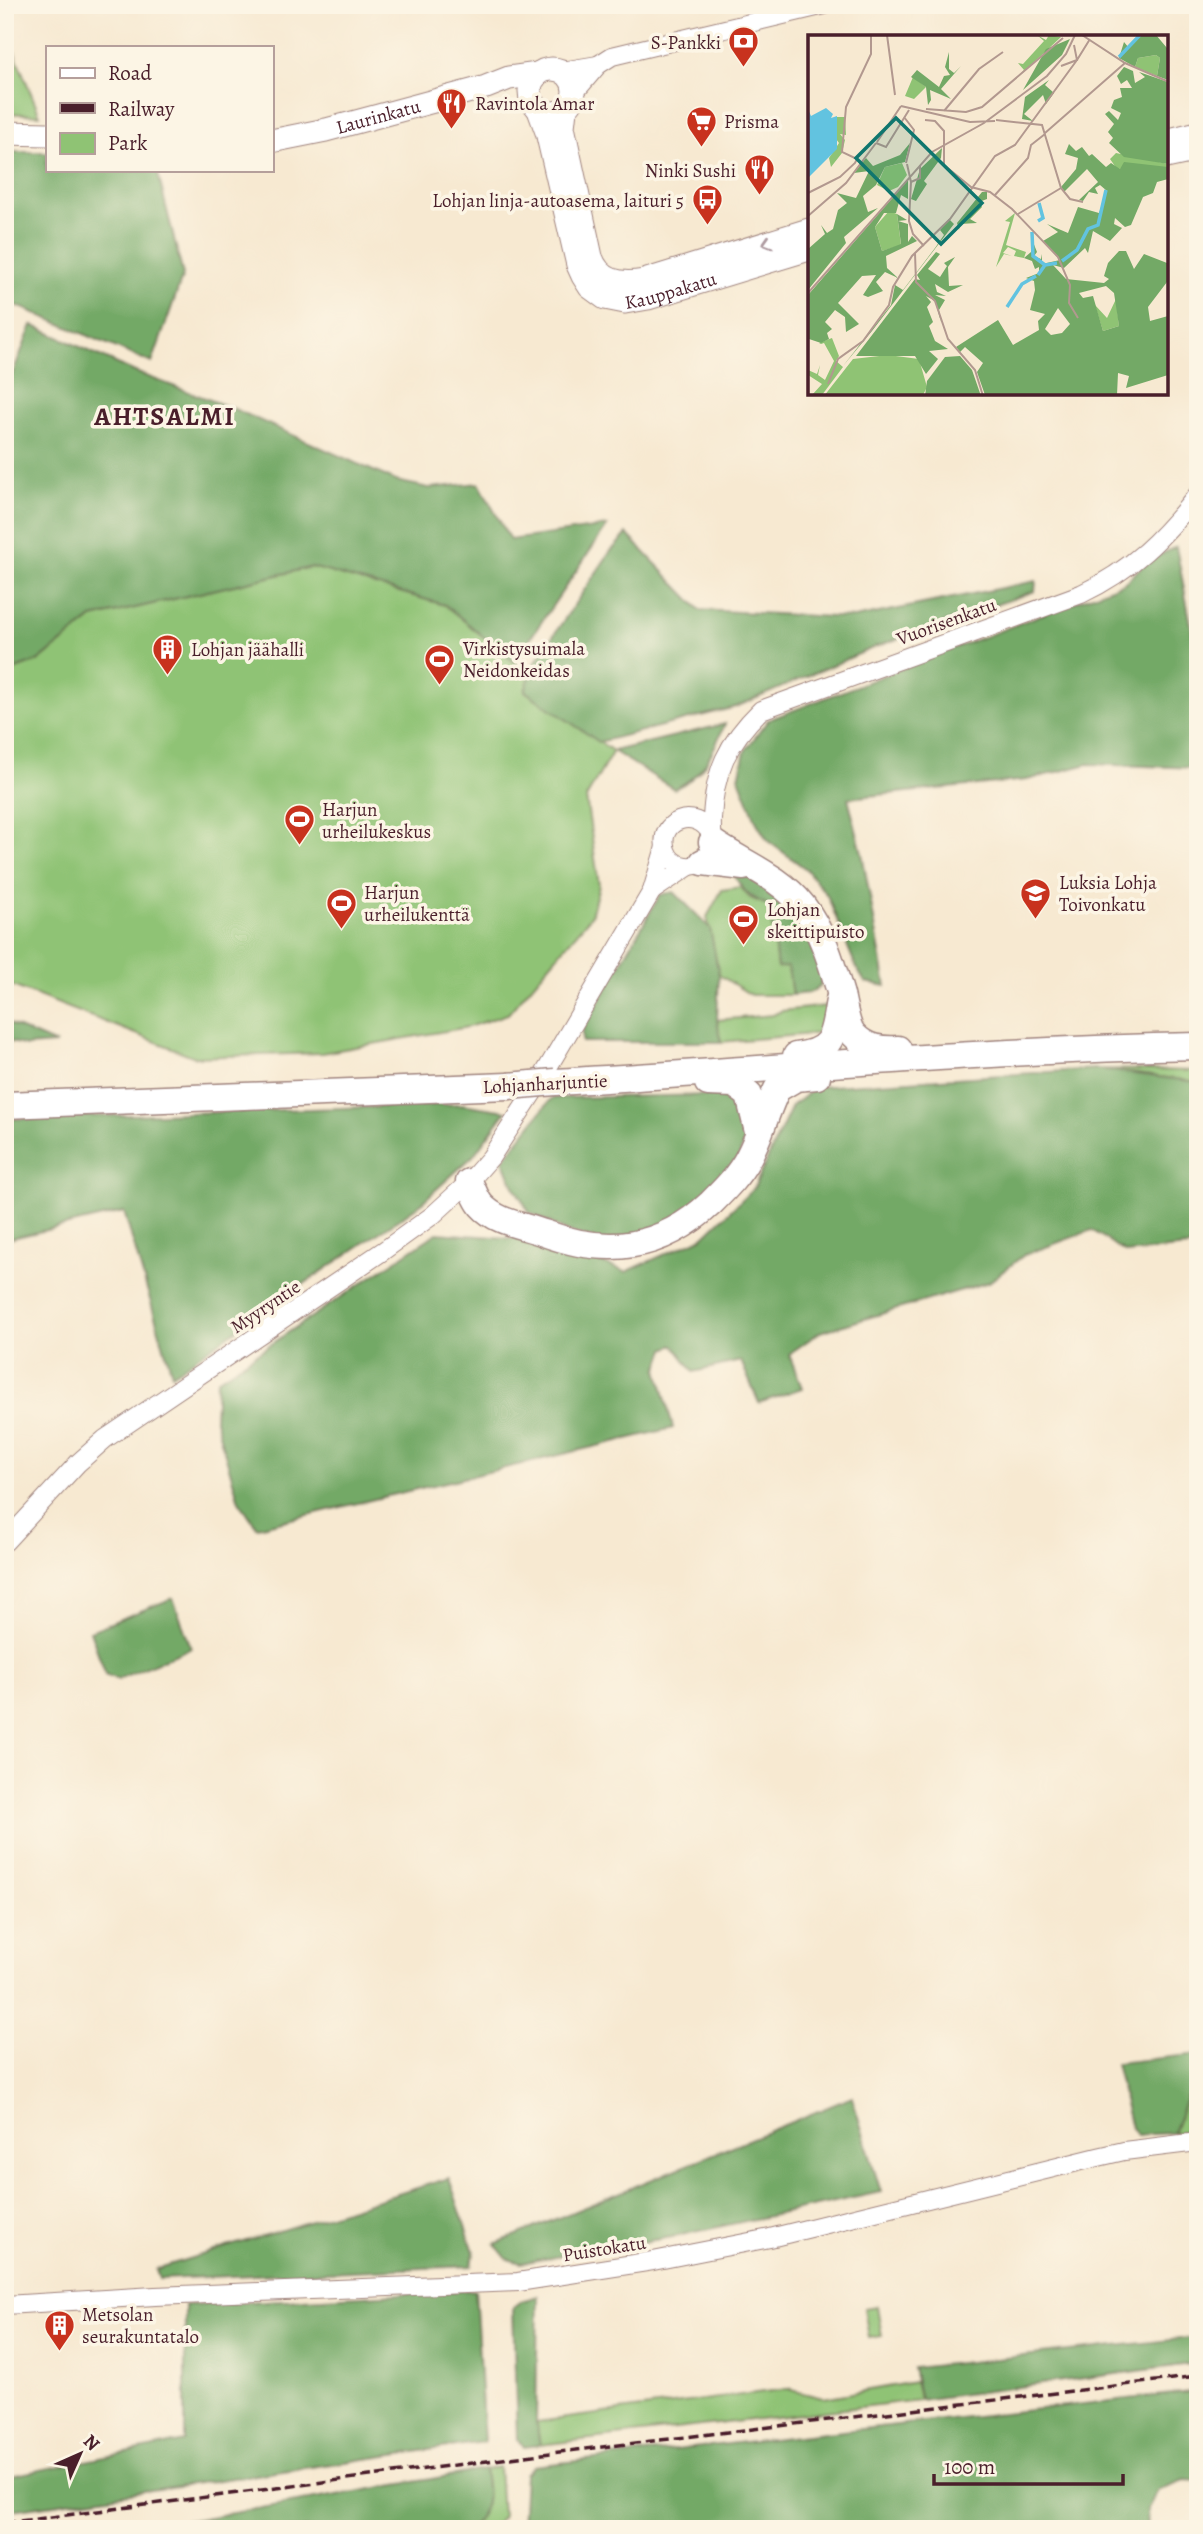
<svg xmlns="http://www.w3.org/2000/svg" width="1203" height="2534" viewBox="0 0 1203 2534" font-family="Alegreya,serif">
<style>
.green{fill:#8fc374;stroke:#6c7150;stroke-width:2}
.forest{fill:#73a966;stroke:#5e6448;stroke-width:2}
.lines{fill:none;stroke-linecap:round;stroke-linejoin:round}
.minor-casing{stroke:#a0847e;stroke-width:20}
.major-casing{stroke:#a0847e;stroke-width:25}
.highway-casing{stroke:#a0847e;stroke-width:29}
.minor{stroke:#fff;stroke-width:18}
.major{stroke:#fff;stroke-width:23}
.highway{stroke:#fff;stroke-width:26}
.rail{stroke:#4a1f2b;stroke-width:3.5;stroke-dasharray:10 5;stroke-linecap:butt}
.highway-bridge-casing{stroke:#a0847e;stroke-width:29;stroke-linecap:butt}
.highway-bridge{stroke:#fff;stroke-width:26}
.oneway{stroke:#ae9aa0}
.labels{text-anchor:middle;stroke-width:7;stroke-linejoin:round;paint-order:stroke}
.poi-label{font-size:19px;fill:#4a1f2b;stroke:#fcf5e5;text-anchor:start}
.street-label{font-size:19px;fill:#4a1f2b;stroke:#fcf5e5}
.district-label{font-size:26px;font-weight:bold;letter-spacing:2px;fill:#4a1f2b;stroke:#fcf5e5}
.inset-river{fill:none;stroke:#62c3e0;stroke-width:3.5}
.inset-road{fill:none;stroke:#b2988f;stroke-width:2}
.view{fill:#0f766e;fill-opacity:0.15;stroke:#0f766e;stroke-width:3.5}
.inset-edge{fill:none;stroke:#4a1f2b;stroke-width:3.5}
</style>
<rect width="100%" height="100%" fill="#fcf5e5"/>
<filter id="ink" filterUnits="userSpaceOnUse"><feTurbulence type="fractalNoise" baseFrequency=".0143" numOctaves="2"/><feDisplacementMap in="SourceGraphic" scale="14" xChannelSelector="R" yChannelSelector="G"/><feConvolveMatrix kernelMatrix="1 2 1 2 8 2 1 2 1" color-interpolation-filters="sRGB"/></filter>
<filter id="wash" filterUnits="userSpaceOnUse"><feTurbulence type="fractalNoise" baseFrequency=".00686" numOctaves="4" result="noise"/><feDisplacementMap in="SourceGraphic" scale="28" xChannelSelector="R" yChannelSelector="G"/><feGaussianBlur stdDeviation="1.57" result="paint"/><feColorMatrix in="noise" values="0 0 0 0 0 0 0 0 0 0 0 0 0 0 0 0 0 1.4 0 .05"/><feComposite in="paint" operator="in"/></filter>
<g filter="url(#wash)">
<rect width="100%" height="100%" fill="#f7e9d1"/>
<g class="green">
<path d="M10,42l30,73 -35,-2v-68z"/>
<path d="M312,567l133,38 86,69 -6,17 88,60 -27,47 13,87 -8,31 -83,98 -40,13 -146,26 -127,4 -190,-74v-310l35,-13 52,-42z"/>
<path d="M740,887l10,11 20,8 7,61 11,-1 4,29h-41l-32,-20 -12,-58 15,-27z"/>
<path d="M827,1006l-4,27 -102,9 -4,-22 56,-5 8,-4z"/>
<path d="M1096,1069l102,2v11z"/>
<path d="M1198,2067v63l-25,3z"/>
<path d="M877,2306l5,30 -13,2 -5,-30z"/>
<path d="M915,2382l5,18 -380,45 -4,-23 251,-33 36,9z"/>
<path d="M499,2467l3,49 -9,13h-25c22,-20 20,-32 16,-59z"/>
</g>
<g class="forest">
<path d="M5,152h42v18h110l26,105 -31,88 -134,-57 -13,-3z"/>
<path d="M32,325l103,47 97,36 164,73 33,7 50,-5 31,57 97,-14 -93,136 -69,-57 -133,-38 -220,51 -52,42 -35,13v-290l4,-1z"/>
<path d="M627,534l73,76 154,8 182,-37 -1,10 -160,56 -139,60 -137,35 -74,-51 9,-27 77,-113z"/>
<path d="M1176,547l22,114v107l-110,-4 -61,16 -179,18 14,55 24,133 -21,-4 -9,-15 -29,-72 -21,-26 -38,-28 -11,-18 -18,-45 6,-27 23,-31 356,-137 25,-23z"/>
<path d="M725,724c-13,29 -20,51 -51,65l-61,-38z"/>
<path d="M733,872l19,2 54,49 17,52 -3,12 -11,6 -17,2 -4,-28 -11,1 -7,-62c-19,-8 -28,-14 -37,-34z"/>
<path d="M674,892l36,36 9,47 -2,45 4,22h-139v-11l78,-136z"/>
<path d="M5,1022l51,22 -30,2 -21,-6z"/>
<path d="M1096,1069l102,13v164l-72,7 -34,-23 -68,25 -35,27 -169,50 -31,22 13,34 -43,15 -18,-42 -47,11 -20,-27 -9,4 -7,20 15,59 -416,99 -18,-26 -24,-81 2,-40 220,-147 101,7 88,32 77,-35 51,-49 38,-82 24,-19z"/>
<path d="M718,1095l23,12 9,15 -14,45 -71,61 -55,15 -42,-11 -39,-20 -14,-24 -12,-28 49,-62z"/>
<path d="M462,1104l44,7 -33,45 -55,50 -246,168 -48,-162 -116,27 1,24 -4,1v-145z"/>
<path d="M173,1598l18,50 -73,31 -12,-4 -16,-44z"/>
<path d="M1198,2054v13l-25,66 -37,2 -5,-7 -16,-65z"/>
<path d="M852,2097l29,95 -209,45 -151,26 -14,-4 -12,-15z"/>
<path d="M449,2178l25,74 -2,14 -313,13 -3,-10z"/>
<path d="M475,2290l9,152 -479,69v-34l180,-36v-136z"/>
<path d="M538,2296l-2,126 4,23 -16,2 -7,-8 -4,-132 8,-6z"/>
<path d="M1198,2337v26l-278,37 -7,-32z"/>
<path d="M1198,2391v90l-14,-1 -26,10 -11,20 1,19h-574l-3,-2 -3,2h-46l3,-54 8,-9z"/>
<path d="M484,2470c4,27 6,40 -16,59h-329z"/>
</g>
</g>
<g filter="url(#ink)">
<g class="lines">
<defs>
<g id="minor">
<path d="M562,71l36,-6"/>
<path d="M575,92l23,-27 14,-9 213,-51"/>
<path d="M711,834c-15,-28 -55,-13 -45,16 6,19 32,22 43,5 6,-9 2,-25 3,-36 2,-47 15,-76 49,-109l320,-116c51,-24 82,-56 117,-100"/>
<path d="M652,891l36,-24"/>
<path d="M5,1542l73,-79 27,-24 278,-188 50,-36 36,-33 22,-25 43,-66 118,-200 13,-44"/>
<path d="M5,2305l150,-9 363,-14 135,-21 117,-23 328,-81 26,-6 74,-9"/>
</g>
<g id="major">
<circle cx="552" cy="91" r="22"/>
<path id="s1" d="M539,110l8,22 31,133 5,11 7,11 15,11 20,4 23,-4 161,-49"/>
<path d="M565,110l-2,17 28,130c9,25 29,28 53,24l165,-51"/>
<path d="M5,133l42,1"/>
<path id="s2" d="M271,141l55,-11 160,-43 23,-9 29,-4"/>
<path d="M1166,141l32,-8"/>
<path d="M1166,157l32,-7"/>
</g>
<g id="highway">
<path d="M712,842c32,22 67,34 91,64 20,26 29,59 38,89 3,11 5,32 13,40 12,13 27,15 44,14"/>
<path d="M703,862l41,5"/>
<path d="M796,1056c39,-5 37,-22 43,-56"/>
<path d="M555,1082c214,-12 428,-32 643,-36"/>
<path d="M708,1083l26,1 15,11 9,37"/>
<path d="M5,1105l503,-19"/>
<path d="M469,1182c4,7 7,17 12,23 16,18 42,20 63,28 63,23 117,17 167,-30 14,-14 28,-28 37,-45 12,-22 18,-46 29,-69l19,-11 21,-2"/>
</g>
</defs>
<use href="#minor" class="minor-casing"/>
<use href="#major" class="major-casing"/>
<use href="#highway" class="highway-casing"/>
<use href="#minor" class="minor"/>
<use href="#major" class="major"/>
<use href="#highway" class="highway"/>
<path class="rail" d="M5,2523l521,-67 672,-80"/>
<defs>
<path id="highway-bridge" d="M508,1086l47,-4"/>
</defs>
<use href="#highway-bridge" class="highway-bridge-casing"/>
<use href="#highway-bridge" class="highway-bridge"/>
</g>
<defs><path id="oneway-chevron" d="M-2-3.5L2.5 0L-2 3.5" fill="none" stroke-width="1.6" stroke-linecap="round" stroke-linejoin="round" transform="scale(1.75)"/></defs>
<use class="oneway" href="#oneway-chevron" transform="translate(767 243) rotate(163)"/>
</g>
<defs>
<symbol id="bank-pin" viewBox="-11 -11 22 30"><path d="M0 17L-7.5 6A9.5 9.5 0 1 1 7.5 6Z" fill="#c8321e" stroke="#fcf5e5"/><path d="M-6-4H6V4H-6ZM0-2.3a2.3 2.3 0 1 0 0 4.6a2.3 2.3 0 1 0 0-4.6Z" fill="#fff"/></symbol>
<symbol id="restaurant-pin" viewBox="-11 -11 22 30"><path d="M0 17L-7.5 6A9.5 9.5 0 1 1 7.5 6Z" fill="#c8321e" stroke="#fcf5e5"/><path d="M-5-6h1v4h1v-4h1v4h1v-4h1v5L-1.5 .5V6h-2V.5L-5-1ZM5-6V6H3V1.5H1.5Q1.5-4 5-6Z" fill="#fff"/></symbol>
<symbol id="supermarket-pin" viewBox="-11 -11 22 30"><path d="M0 17L-7.5 6A9.5 9.5 0 1 1 7.5 6Z" fill="#c8321e" stroke="#fcf5e5"/><path d="M-6-5.5h2.5l.6 2H6L4.5 2H-2.5L-4.4-4H-6ZM-1.5 3.2a1.3 1.3 0 1 0 .1 0ZM3 3.2a1.3 1.3 0 1 0 .1 0Z" fill="#fff"/></symbol>
<symbol id="bus-pin" viewBox="-11 -11 22 30"><path d="M0 17L-7.5 6A9.5 9.5 0 1 1 7.5 6Z" fill="#c8321e" stroke="#fcf5e5"/><path d="M-5-6H5V4H4V6H2V4H-2V6H-4V4H-5ZM-3.5-4V0h7V-4ZM-3.5 1.2v1.5H-2V1.2ZM2 1.2v1.5H3.5V1.2Z" fill="#fff"/></symbol>
<symbol id="building-pin" viewBox="-11 -11 22 30"><path d="M0 17L-7.5 6A9.5 9.5 0 1 1 7.5 6Z" fill="#c8321e" stroke="#fcf5e5"/><path d="M-4-6H4V6H1V3H-1V6H-4ZM-2.5-4.3h1.7v1.8h-1.7ZM.8-4.3h1.7v1.8H.8ZM-2.5-1h1.7V.8h-1.7ZM.8-1h1.7V.8H.8Z" fill="#fff"/></symbol>
<symbol id="stadium-pin" viewBox="-11 -11 22 30"><path d="M0 17L-7.5 6A9.5 9.5 0 1 1 7.5 6Z" fill="#c8321e" stroke="#fcf5e5"/><path d="M0-5a6.5 5 0 1 0 0 10a6.5 5 0 1 0 0-10ZM-3.5-1.8h7v3.6h-7Z" fill="#fff"/></symbol>
<symbol id="school-pin" viewBox="-11 -11 22 30"><path d="M0 17L-7.5 6A9.5 9.5 0 1 1 7.5 6Z" fill="#c8321e" stroke="#fcf5e5"/><path d="M0-5L7-2L0 1L-7-2ZM-4 1L0 2.5L4 1V4Q0 6-4 4Z" fill="#fff"/></symbol>
</defs>
<g fill-rule="evenodd">
<use href="#bank-pin" x="726" y="24" width="35" height="47"/>
<use href="#restaurant-pin" x="434" y="86" width="35" height="47"/>
<use href="#supermarket-pin" x="684" y="104" width="35" height="47"/>
<use href="#restaurant-pin" x="742" y="152" width="35" height="47"/>
<use href="#bus-pin" x="690" y="182" width="35" height="47"/>
<use href="#building-pin" x="150" y="632" width="35" height="47"/>
<use href="#stadium-pin" x="422" y="642" width="35" height="47"/>
<use href="#stadium-pin" x="282" y="802" width="35" height="47"/>
<use href="#school-pin" x="1018" y="876" width="35" height="47"/>
<use href="#stadium-pin" x="324" y="886" width="35" height="47"/>
<use href="#stadium-pin" x="726" y="902" width="35" height="47"/>
<use href="#building-pin" x="42" y="2308" width="35" height="47"/>
</g>
<g class="labels">
<g class="poi-label">
<text x="721" y="49" text-anchor="end">S-Pankki</text>
<text x="475" y="110">Ravintola Amar</text>
<text x="724" y="128">Prisma</text>
<text x="736" y="177" text-anchor="end">Ninki Sushi</text>
<text x="684" y="207" text-anchor="end">Lohjan linja-autoasema, laituri 5</text>
<text x="463" y="655">Virkistysuimala<tspan x="463" dy="22">Neidonkeidas</tspan></text>
<text x="191" y="656">Lohjan jäähalli</text>
<text x="322" y="816">Harjun<tspan x="322" dy="22">urheilukeskus</tspan></text>
<text x="1059" y="889">Luksia Lohja<tspan x="1059" dy="22">Toivonkatu</tspan></text>
<text x="364" y="899">Harjun<tspan x="364" dy="22">urheilukenttä</tspan></text>
<text x="767" y="916">Lohjan<tspan x="767" dy="22">skeittipuisto</tspan></text>
<text x="82" y="2321">Metsolan<tspan x="82" dy="22">seurakuntatalo</tspan></text>
</g>
<g class="street-label">
<text dy="7" stroke="none"><textPath href="#s2" startOffset="110">Laurinkatu</textPath></text>
<text dy="7" stroke="none"><textPath href="#s1" startOffset="271">Kauppakatu</textPath></text>
<text transform="translate(946 621) rotate(-20)" y="7">Vuorisenkatu</text>
<text transform="translate(545 1083) rotate(-3)" y="7">Lohjanharjuntie</text>
<text transform="translate(265 1306) rotate(-34)" y="7">Myyryntie</text>
<text transform="translate(604 2248) rotate(-9)" y="7">Puistokatu</text>
</g>
<g class="district-label">
<text x="165" y="425">AHTSALMI</text>
</g>
</g>
<g transform="translate(808 35)">
<rect width="360" height="360" fill="#f7e9d1"/>
<path d="M229,0l9,5 3,-5 12,2 -45,42 8,-9 -6,-7 5,1 21,-23zM348,20l4,3 -3,18 -22,-9 3,-9zM105,42l13,10 -12,12 -9,-3zM29,82h8l1,18 -6,-1 5,6 -3,13 -11,14 -2,-9 10,-15 -6,-8zM308,118l52,11v3l-51,2 -7,-10zM94,128l5,12 -9,12 -9,4 -12,-6 8,-18zM81,176l8,3 4,31 -19,6 -7,-24zM207,178l-9,32 20,7 -2,6 -10,-2 2,-5 -8,-4 -5,6 9,3 -8,-2 -8,13 14,-45 -5,-1zM308,264l3,27 -16,5 -8,-26 12,13zM24,303l7,18 -3,5 7,6 -21,28h-10l10,-11 -14,-9v-5l9,4 3,-9 -2,10 7,5 9,-19 -10,-18 -3,1 -2,-1zM80,320l31,4 8,28 -4,8 -99,1 29,-37z" fill="#8fc374"/>
<path d="M330,0h18l11,13 1,32 -11,-4 3,-18 -4,-3 -18,3 -3,9 -16,-9 5,-16 5,6zM262,4l-8,16 -39,35 23,-41zM141,17v17l5,4 7,-7 -20,23 10,10 -21,-9 1,10 -3,5 -2,-18 -15,-10 6,-7 22,17 5,-11 6,-1 -5,-8zM316,32l9,4 2,12 10,-6 -6,-5 29,10v82l-44,-7 -15,-14 4,-5 -5,-6 6,-8 -9,-10 4,-3 9,9 3,-7 -10,-5 3,-8 8,-3 -2,-9h12l-5,-8 -6,4 -4,-8zM241,45l-4,5 9,8 -8,11 -3,-9 -19,19 9,7 -11,-2 3,-22zM102,108l-5,19 -20,5 -9,18 -13,11 5,16 10,-4 -34,29 2,6 -38,47v-41l17,-15 -4,-9 6,8 6,-4 5,-19 9,-7 -10,-10 19,5 13,-27 -15,2 12,-15 7,8 27,-11zM261,109l7,7 6,-4 7,9 3,-2 14,13 5,-4 9,6 4,-7 44,5v12l-11,3 -4,11 -10,4 -12,28 -6,2 -10,-9 -1,6 8,4 -12,13 -17,-10 -5,22 -3,-5 -21,20 -11,-3 13,14 38,4 5,-4 -5,-3 4,-13 11,-12h7l8,18 10,-15 23,9v19l-19,25 2,14 18,-5v59l-42,13 3,-12 -11,-3 -1,22h-132l-8,-23 6,-9 -18,-16 -5,5 -4,-5 42,-27 15,25 26,-15 -1,-9 7,-7 -15,-4 5,-20 -1,-9 -8,-3 13,-5v-6l-4,2 -3,-8 -8,-3 7,-6v-15l6,15 -3,4 7,3 1,-5v10l18,-4 -17,-19 15,-9 -11,-8 21,9 10,-26 21,6 8,-22 -7,-6 -5,3 3,6 -9,-2 -6,9 -4,-1 19,-18 -11,-13 -23,23 -3,-5 15,-18 2,-11 -13,-4zM298,251l8,7 5,33 -16,5 -10,-35 -10,2 -4,-5zM250,273l12,16 -8,9 -11,2 -6,-6zM134,113l-1,10 -17,23 3,3 -11,17 -5,-2 9,-30zM100,145v19l-7,-4 -5,18h-12l-9,14 7,24 19,-7 -4,-30 10,6 -9,1 10,3v18l4,-6 5,5 -31,15 1,12 11,10 -13,-6 -9,10 7,9 -15,6 -5,-2 13,-20 -14,1 -24,27 21,21 -13,8 -1,-15 -10,-7 -10,12 7,7 -5,4 2,6 -8,4 -12,-4 -1,-44zM174,157h5v7l-8,3 3,5 -12,12 7,4 -17,1 -1,6 -2,-7zM141,184l5,5 -82,107 -29,35 48,-61 4,-20 8,5 32,-42 9,-13 -4,-5zM128,217l4,2 -12,15 12,8 7,-11 -3,-3 11,-6 -7,10 1,19 14,-1 -15,7 -13,-8 2,8 9,4 -11,-1 10,5 -6,10 2,12 -6,-21 -9,-5 5,6 -4,5 6,15 -4,4 6,15 13,8 -19,2 9,8 -12,15 -11,-18h-59l59,-77 5,1 -3,-5zM152,321l12,14 9,26h-56l2,-15 18,-24z" fill="#73a966" fill-rule="evenodd"/>
<path d="M18,73l7,6 -2,4 6,-2v33l-29,29v-69l3,7z" fill="#62c3e0"/>
<path class="inset-river" d="M311,22l21,-22M230,186l5,-3 -4,-15M224,197l1,24 12,9M254,226l15,-11 11,-21 10,-4 8,-35M230,240l7,-10 12,-2M199,272l15,-23 14,-8"/>
<path class="inset-road" d="M79,0l8,60M274,0l43,28 44,19M269,25l13,-21M253,31l16,-6 -3,-15M93,71l69,16 25,-1M118,74l40,3 16,-5 81,-69M136,76l35,-42 24,-17M96,82l10,13 -8,33M117,85l10,1 9,10v34l27,22 19,5 22,17 46,48 12,28 -1,18 9,15M188,85l46,5 19,63 9,11 13,3M237,98l80,-70M69,107l24,-36M68,108l10,4 23,-37M99,129l4,18 -2,39 4,13 11,12M103,147l9,-4v-13M0,158l32,-16 15,-14 2,-4 -15,-7 4,-45 25,-53v-19M187,160l33,-37 3,-13 14,-11M210,179l43,-26M0,181l38,-33 30,-40M107,218l1,29 19,19 13,38 27,31 8,26M0,258l124,-141 52,-29 63,-47 19,-22 9,-19M20,349l10,-25 25,-18 26,-36 4,-18 19,-31 38,-37 45,-63 20,-11 62,-85"/>
<path class="view" d="M88,83l86,85 -41,41 -85,-86z"/>
<rect width="360" height="360" class="inset-edge"/>
</g>
<rect width="1203" height="2534" fill="none" stroke="#fcf5e5" stroke-width="28"/>
<rect x="46" y="46" width="228" height="126" fill="#fcf5e5" stroke="#b59f9b" stroke-width="2"/>
<rect x="60" y="68" width="35" height="10" fill="#ffffff" stroke="#b59f9b" stroke-width="2"/>
<text x="108" y="80" font-size="21" fill="#4a1f2b">Road</text>
<rect x="60" y="103" width="35" height="10" fill="#4a1f2b" stroke="#b59f9b" stroke-width="2"/>
<text x="108" y="116" font-size="21" fill="#4a1f2b">Railway</text>
<rect x="60" y="133" width="35" height="21" fill="#8fc374" stroke="#b59f9b" stroke-width="2"/>
<text x="108" y="150" font-size="21" fill="#4a1f2b">Park</text>
<g transform="translate(80 2454) rotate(45)" stroke="#fcf5e5" stroke-width="5" paint-order="stroke">
<path d="M0-5L12 26L0 18L-12 26Z" fill="#4a1f2b"/>
<text y="-10" font-size="19" font-weight="bold" text-anchor="middle" fill="#4a1f2b">N</text>
</g>
<path d="M934 2474v10h189v-10" fill="none" stroke="#4a1f2b" stroke-width="3.5"/>
<text x="944" y="2474" font-size="21" fill="#4a1f2b" stroke="#fcf5e5" stroke-width="5" paint-order="stroke">100 m</text>
</svg>
